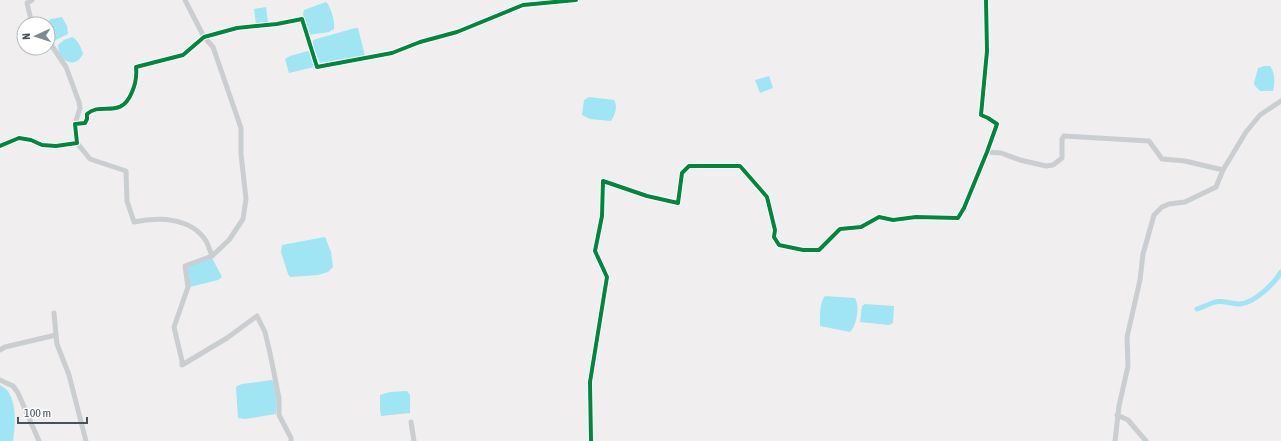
<svg xmlns="http://www.w3.org/2000/svg" width="1281" height="441" viewBox="0 0 1281 441" font-family="'Asap Condensed',sans-serif">
<style>
.water{fill:#a0e5f3}
.lines{fill:none;stroke-linecap:round;stroke-linejoin:round}
.canal{stroke:#a0e5f3;stroke-width:5}
.minor{stroke:#caced0;stroke-width:5}
.cycleway-casing{stroke:#fff;stroke-width:6}
.cycleway{stroke:#00873e;stroke-width:4}
</style>
<rect width="100%" height="100%" fill="#f0eeee"/>
<g class="water">
<path d="M326,2c5,5 9,19 8,27l-5,3 -21,3 -5,-21 1,-4z"/>
<path d="M266,7l2,15 -1,1 -11,1 -2,-15z"/>
<path d="M62,17l5,9 1,8 -14,7 -6,-4v-13h-4l7,-5z"/>
<path d="M355,28h3l7,28 -45,7 -7,-17v-6z"/>
<path d="M72,37c6,3 9,10 11,17 -8,16 -25,7 -25,-9l6,-5z"/>
<path d="M308,51c4,3 6,11 6,16l-25,6 -4,-14 5,-3z"/>
<path d="M1264,66h6c5,6 5,17 3,25h-13l-5,-5 -1,-3 4,-15z"/>
<path d="M769,76l4,12 -13,5 -5,-13z"/>
<path d="M589,97l25,3c4,6 1,15 -3,21l-21,-2 -8,-4 2,-15z"/>
<path d="M325,237l6,15 2,15 -5,5 -10,3 -28,2 -2,-3 -7,-22 1,-7z"/>
<path d="M212,258l10,19 -4,3 -28,7 -4,-21z"/>
<path d="M825,296l30,2c5,9 2,27 -5,34l-30,-6c0,-9 -1,-23 5,-30z"/>
<path d="M865,304l29,2 -1,17 -4,2 -29,-3 2,-16z"/>
<path d="M272,380l2,2 3,14 -1,18 -31,5 -7,-1 -2,-30 1,-2 5,-2z"/>
<path d="M0,385c3,2 8,5 9,8 8,14 6,33 4,48h-13z"/>
<path d="M407,391l3,4v18l-29,3 -1,-7v-14l10,-3z"/>
</g>
<g class="lines">
<path class="canal" d="M1197,309c6,-2 12,-5 18,-7 7,-2 17,2 25,2 14,-1 34,-20 41,-32"/>
<g class="minor">
<path d="M32,0l-5,3 5,21"/>
<path d="M185,0l19,37 9,10 28,81v26l5,45 -3,20 -14,21 -17,16 -27,10 3,21 -14,40 8,34v4l45,-27 30,-22 8,16 5,21 9,45v17l12,23v3"/>
<path d="M48,40l18,27 13,35 1,6 -5,16"/>
<path d="M77,143l13,16 36,12 1,30 7,21c24,-5 57,-5 72,19 3,5 4,10 6,15"/>
<path d="M0,146l19,-8 12,2 11,5 14,1 21,-3 -2,-19 10,-1 2,-4v-5c14,-13 34,6 45,-22 4,-9 5,-16 4,-25l47,-12 21,-18 33,-9 40,-4 25,-5 15,48 75,-14 28,-11 37,-10 66,-27 53,-5"/>
<path d="M987,152l14,1 19,7 26,6 7,-1 9,-7v-19l2,-3 85,5 13,18 23,2 38,9 -7,17 -31,15 -16,2 -7,3 -8,8 -11,39 -3,26 -13,57 1,29 -9,40 -4,35"/>
<path d="M1223,170l23,-38 14,-17 21,-14"/>
<path d="M56,335l1,9 12,31 17,66"/>
<path d="M0,350l5,-3 51,-12 -2,-22"/>
<path d="M0,380l13,6 5,7 21,48"/>
<path d="M1117,415l11,5 18,21"/>
<path d="M411,422l3,19"/>
<path d="M591,441l-1,-59 17,-105 -12,-26 7,-35 1,-35 44,15 31,7 4,-30 7,-7h51l27,31 8,33 -1,7 5,8 24,5h16l21,-21 21,-2 18,-10 14,3 23,-3 42,1 6,-10 23,-56 10,-28 -9,-6 -7,-3 6,-64 -1,-51"/>
</g>
<defs>
<g id="cycleway">
<path d="M0,146l19,-8 12,2 11,5 14,1 21,-3 -2,-19 10,-1 2,-4v-5c14,-13 34,6 45,-22 4,-9 5,-16 4,-25l47,-12 21,-18 33,-9 40,-4 25,-5 15,48 75,-14 28,-11 37,-10 66,-27 53,-5"/>
<path d="M591,441l-1,-59 17,-105 -12,-26 7,-35 1,-35 44,15 31,7 4,-30 7,-7h51l27,31 8,33 -1,7 5,8 24,5h16l21,-21 21,-2 18,-10 14,3 23,-3 42,1 6,-10 23,-56 10,-28 -9,-6 -7,-3 6,-64 -1,-51"/>
</g>
</defs>
<use href="#cycleway" class="cycleway-casing"/>
<use href="#cycleway" class="cycleway"/>
</g>
<g transform="translate(36 36) rotate(267)"><circle r="19" fill="#ffffff" stroke="#b4babe"/>
<path d="M0-3L7 15L0 10L-7 15Z" fill="#808990"/>
<text y="-6" font-size="11" font-weight="bold" text-anchor="middle" fill="#44525d">N</text>
</g>
<path d="M18 417v6h69v-6" fill="none" stroke="#44525d" stroke-width="2"/>
<text x="24" y="417" font-size="12" fill="#44525d" stroke="#ffffff" stroke-width="3" paint-order="stroke">100 m</text>
</svg>
